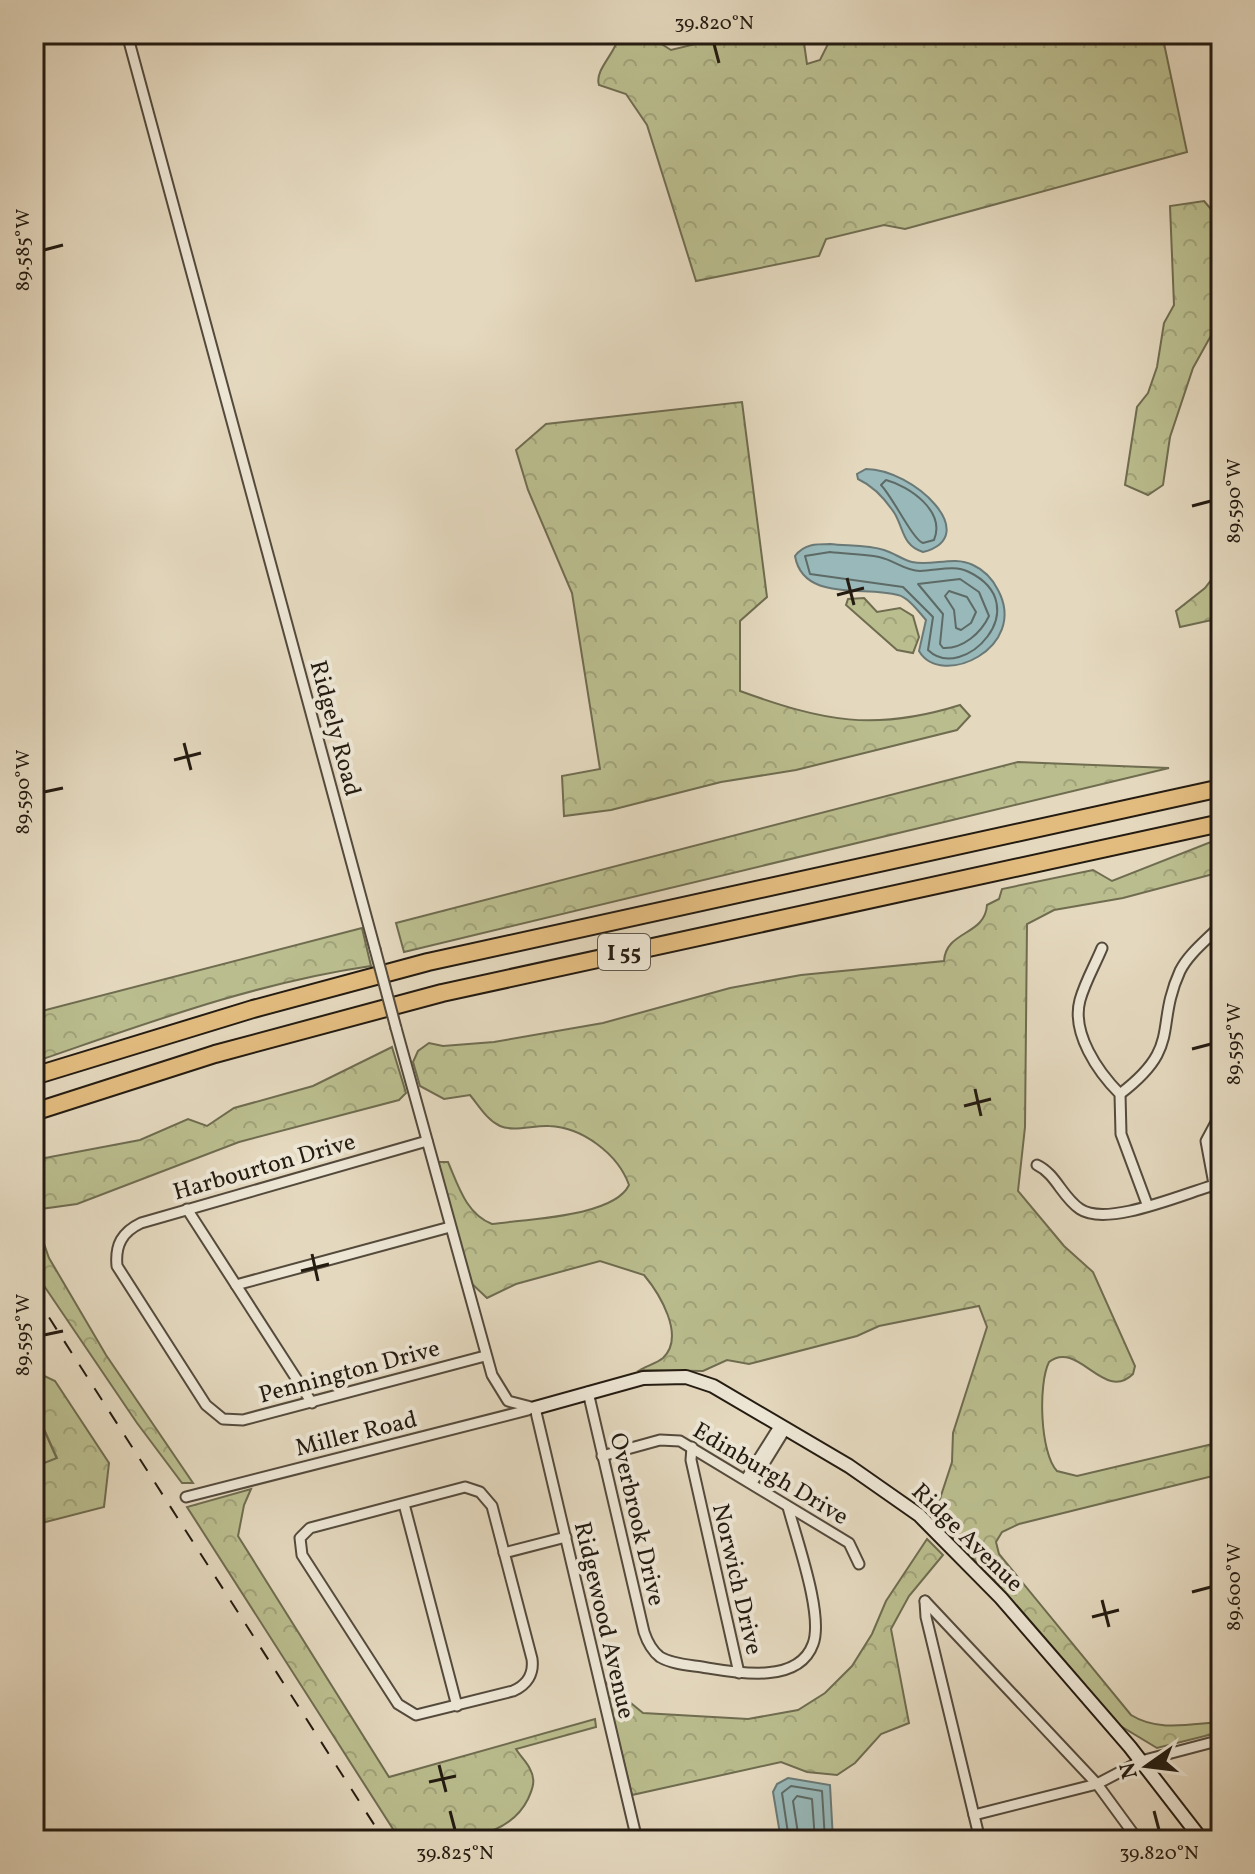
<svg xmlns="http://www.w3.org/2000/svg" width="1255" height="1874" viewBox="0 0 1255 1874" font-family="Vollkorn,serif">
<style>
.grass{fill:#babd8e;stroke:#6f6c50;stroke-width:2}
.forest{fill:url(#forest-crowns);stroke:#6f6c50;stroke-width:2}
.water{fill:#98b8b9;stroke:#6a7976;stroke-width:2}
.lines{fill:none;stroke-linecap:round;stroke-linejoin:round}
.shore{stroke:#5e6a65;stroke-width:2}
.stream{stroke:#6a7976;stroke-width:2}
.street-casing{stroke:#544a3c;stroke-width:13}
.secondary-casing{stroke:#241b11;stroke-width:16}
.highway-casing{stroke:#241b11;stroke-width:20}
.street{stroke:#ede6d5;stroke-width:9}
.secondary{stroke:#ede6d5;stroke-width:12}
.highway{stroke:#e2bc7f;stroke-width:16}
.rail{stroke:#241b11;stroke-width:2;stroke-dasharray:14 14;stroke-linecap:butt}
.street-bridge-casing{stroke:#544a3c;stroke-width:13;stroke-linecap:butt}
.street-bridge{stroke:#ede6d5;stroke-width:9}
.ticks{fill:none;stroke:#241b11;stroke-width:3}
.labels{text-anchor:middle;stroke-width:8;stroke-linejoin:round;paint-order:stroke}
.shield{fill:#ede6d5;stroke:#60584c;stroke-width:2}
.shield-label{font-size:22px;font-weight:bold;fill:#241b11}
.street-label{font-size:24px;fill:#241b11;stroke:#ede6d5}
.neatline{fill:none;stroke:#241b11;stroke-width:3}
.ticks-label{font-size:20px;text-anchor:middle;fill:#241b11}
</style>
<defs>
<pattern id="forest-crowns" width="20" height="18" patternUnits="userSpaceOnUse" patternTransform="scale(2)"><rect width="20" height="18" fill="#babd8e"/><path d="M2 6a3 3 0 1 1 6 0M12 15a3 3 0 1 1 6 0" fill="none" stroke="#a0a279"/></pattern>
</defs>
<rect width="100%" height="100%" fill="#e4d8be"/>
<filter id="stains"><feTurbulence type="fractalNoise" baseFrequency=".0025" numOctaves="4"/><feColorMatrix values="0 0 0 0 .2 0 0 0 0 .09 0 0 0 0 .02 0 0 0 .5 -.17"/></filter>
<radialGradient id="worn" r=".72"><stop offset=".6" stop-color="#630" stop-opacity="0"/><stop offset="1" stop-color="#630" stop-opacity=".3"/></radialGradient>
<path class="grass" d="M34,1407l23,52 -23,8z"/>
<g class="forest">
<path d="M620,34h34l1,6 16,10 41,-10 3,-6h25l4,6 4,-6 55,2 4,28 13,-4 13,-26h329l25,118 -282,77 -21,-4 -58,14 -7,17 -123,25 -49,-156 -21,-31 -27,-9c-5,-15 17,-32 21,-51z"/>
<path d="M1204,201l12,14 5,14 -3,67 -5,36 -20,36 -23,69 -7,48 -15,10 -23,-10 12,-78 11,-14 9,-26 7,-44 10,-18 -4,-99z"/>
<path d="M742,402l25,195 -27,24v70c83,30 134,41 220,14l10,11 -13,14 -161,40 -75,12 -110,28 -47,6 -2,-40 38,-7 -28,-176 -44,-103 -12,-40 30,-26z"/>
<path d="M1221,567v51l-41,9 -4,-16 29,-23z"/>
<path d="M864,598l13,14 23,-4 13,8 6,21 -6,16 -16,-3 -51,-45 2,-6z"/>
<path d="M1018,762l151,6 -765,184 -8,-29z"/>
<path d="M1221,838v34l-98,26 -69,12 -27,14 -2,203 -7,64 46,55 29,26 42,94 -2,8c-29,29 -55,-35 -84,-12 -11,22 -9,91 8,109l20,5 144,-34v32l-202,50 -17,8 -6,10 3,12 132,161c27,17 59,9 90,7v10l-64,16 -38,-23 -131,-152 -55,-53 19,-58 1,-29 34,-106 -8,-21 -100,20 -22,10 -108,28 -22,-4 -24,11 -63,-1c7,-4 17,-7 23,-12 23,-22 -4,-65 -19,-83l-44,-14 -84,23 -29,14 -16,-15 -34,-116 1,-5h10c10,23 18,52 44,62 34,-5 122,-7 137,-39 -11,-31 -47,-58 -80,-59 -15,-1 -36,6 -49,0 -13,-6 -21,-20 -30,-31l-26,4 -24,-13 -7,-24 5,-11 11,-8 14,3 51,-4 109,-19 127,-35 71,-13 143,-14c2,-31 41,-25 43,-56l12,-6 3,-10 91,-19 19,11z"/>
<path d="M362,928l9,38c-117,17 -226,58 -337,96v-49z"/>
<path d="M392,1047l14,46 -7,7 -160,42 -162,62 -36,5 -6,9 14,40 57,97 87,128h-11l-45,-60 -103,-152v-111l106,-20 48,-21 19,7 27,-18 79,-22z"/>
<path d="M34,1371l21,10 54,82 -5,44 -70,18v-58l23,-9 -23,-51z"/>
<path d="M251,1489l-7,16 -6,31 151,241 206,-58 1,8 -80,22c4,7 11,13 14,20 6,11 3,19 -2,30 -22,45 -85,41 -128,41l-213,-333z"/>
<path d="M927,1539l16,16 -34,41 -18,33 18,94 -28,11 -26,29 -18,12 -30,-3 -26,-10 -149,33 -28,-114 39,32 105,6 50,-9 27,-17 27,-27 20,-32 14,-33z"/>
</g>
<g class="water">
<path d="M866,469c47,0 118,67 57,83 -20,-6 -19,-22 -28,-38 -9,-14 -22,-28 -37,-35l-1,-5z"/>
<path d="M830,544c17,2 38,1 54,6 10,3 19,10 28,12 20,5 41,-7 61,3 11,5 19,13 25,25 31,58 -57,99 -79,61l7,-31c-7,-8 -18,-23 -28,-25 -34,-9 -95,7 -103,-39 9,-12 21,-12 35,-12z"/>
<path d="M788,1778l42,7 3,55h-52l-8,-48 4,-8z"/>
</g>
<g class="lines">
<g class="shore">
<path d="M886,480c23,6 60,31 48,60l-11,3c-10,-3 -29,-44 -42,-58z"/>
<path d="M830,552c16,2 33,2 49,5 15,3 26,14 41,14 16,0 34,-7 49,1 69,34 -6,112 -41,78l5,-33 -30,-30 -93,-13 -5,-18z"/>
<path d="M960,579l19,13 10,24c-8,17 -26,33 -46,32l-3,-4 3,-30 -25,-30z"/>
<path d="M949,591l18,6 9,15 -5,11 -10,7 -5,-2 -2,-18 -9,-14z"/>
<path d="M789,1840l-7,-47 9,-7 31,5 3,49"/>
<path d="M799,1840l-6,-39 4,-5 15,3 3,41"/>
</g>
<path class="stream" d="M827,1460l35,23"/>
<defs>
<g id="street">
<path d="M127,34l248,915"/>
<path d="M1102,948c-7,17 -17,34 -22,52 -9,33 18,72 40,94l1,40 26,70"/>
<path d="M396,1028l96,347 16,26 27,7"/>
<path d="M1120,1094c63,-48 34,-66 60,-123 9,-18 28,-32 41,-46"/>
<path d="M427,1141l-286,82c-19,9 -26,22 -24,43l89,139 17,14 20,1 242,-64"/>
<path d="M1037,1165c19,9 25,32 43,44 28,19 107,-17 141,-26"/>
<path d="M1214,1184l-8,-43 15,-28"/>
<path d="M187,1209l125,194"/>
<path d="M236,1285l214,-58"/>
<path d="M588,1392l56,240c3,9 7,18 16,25 12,7 29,8 42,10 31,5 96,19 111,-23 11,-29 -17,-106 -25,-137"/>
<path d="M535,1408l102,432"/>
<path d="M692,1447l-1,13 48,213"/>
<path d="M602,1456l58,-16 20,1 169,102 10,21"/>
<path d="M746,1479l34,-54"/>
<path d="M752,1483l34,-55"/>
<path d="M465,1487l15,5 12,14 40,153c2,15 -5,26 -19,32l-97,24 -18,-11 -96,-149 -2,-17 10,-10z"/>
<path d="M186,1497l342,-87"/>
<path d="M404,1504l53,202"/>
<path d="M504,1553l62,-16"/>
<path d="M925,1601l172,183 41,56"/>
<path d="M925,1601l1,16 54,223"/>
<path d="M974,1815l123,-31 44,-23 80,-21"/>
</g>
<path id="secondary" d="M535,1408l108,-30 43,-1 27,9 136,80 70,49 82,83 129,149 72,93"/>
<g id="highway">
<path d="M34,1076l219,-67 175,-47 793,-174"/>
<path d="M34,1112l181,-58 227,-61 779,-170"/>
</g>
</defs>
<use href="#street" class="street-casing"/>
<use href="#secondary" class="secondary-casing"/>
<use href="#highway" class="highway-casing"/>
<use href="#street" class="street"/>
<use href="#secondary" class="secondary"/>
<use href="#highway" class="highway"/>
<path class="rail" d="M34,1294l350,546"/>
<defs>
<path id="street-bridge" d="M375,949l21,79"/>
</defs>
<use href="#street-bridge" class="street-bridge-casing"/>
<use href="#street-bridge" class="street-bridge"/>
</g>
<path class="ticks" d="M714,44l5,19M44,250l19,-5M1192,506l19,-5M847,578l7,27M837,595l27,-7M184,743l7,27M174,760l27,-7M44,792l19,-4M1192,1049l19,-5M975,1089l6,27M964,1106l27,-7M312,1254l6,27M301,1271l28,-7M44,1335l19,-4M1192,1592l19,-5M1102,1600l7,27M1092,1617l27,-7M439,1765l7,27M429,1782l27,-6M450,1811l5,19M1154,1811l5,19"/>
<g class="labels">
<rect class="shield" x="598" y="934" width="52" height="36" rx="6"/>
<g class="shield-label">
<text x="624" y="960">I 55</text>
</g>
<g class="street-label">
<text transform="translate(336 728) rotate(75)" y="8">Ridgely Road</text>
<text transform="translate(264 1166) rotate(-16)" y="8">Harbourton Drive</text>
<text transform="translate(349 1371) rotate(-15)" y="8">Pennington Drive</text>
<text transform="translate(356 1433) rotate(-14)" y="8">Miller Road</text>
<text transform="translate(771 1473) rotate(31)" y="8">Edinburgh Drive</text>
<text transform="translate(638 1519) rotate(77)" y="8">Overbrook Drive</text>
<text transform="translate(968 1537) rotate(44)" y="8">Ridge Avenue</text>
<text transform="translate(738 1579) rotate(77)" y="8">Norwich Drive</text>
<text transform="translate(605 1620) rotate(77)" y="8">Ridgewood Avenue</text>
</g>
</g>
<rect width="1255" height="1874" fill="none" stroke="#e4d8be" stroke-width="88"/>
<g transform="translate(1147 1766) rotate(256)" stroke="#ede6d5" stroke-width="6" paint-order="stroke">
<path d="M0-6L14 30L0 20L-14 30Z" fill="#241b11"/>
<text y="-12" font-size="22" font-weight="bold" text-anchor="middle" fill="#241b11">N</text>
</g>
<rect x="44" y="44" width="1167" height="1786" class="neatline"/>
<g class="ticks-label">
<text x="714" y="29">39.820°N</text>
<text transform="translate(22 250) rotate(-90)" y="7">89.585°W</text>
<text transform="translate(1233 501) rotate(-90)" y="7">89.590°W</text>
<text transform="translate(22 792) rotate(-90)" y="7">89.590°W</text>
<text transform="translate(1233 1044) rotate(-90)" y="7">89.595°W</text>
<text transform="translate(22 1335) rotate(-90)" y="7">89.595°W</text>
<text transform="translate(1233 1587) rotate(-90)" y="7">89.600°W</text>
<text x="455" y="1859">39.825°N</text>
<text x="1159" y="1859">39.820°N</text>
</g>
<rect width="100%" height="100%" filter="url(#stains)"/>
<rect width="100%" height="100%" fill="url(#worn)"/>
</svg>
